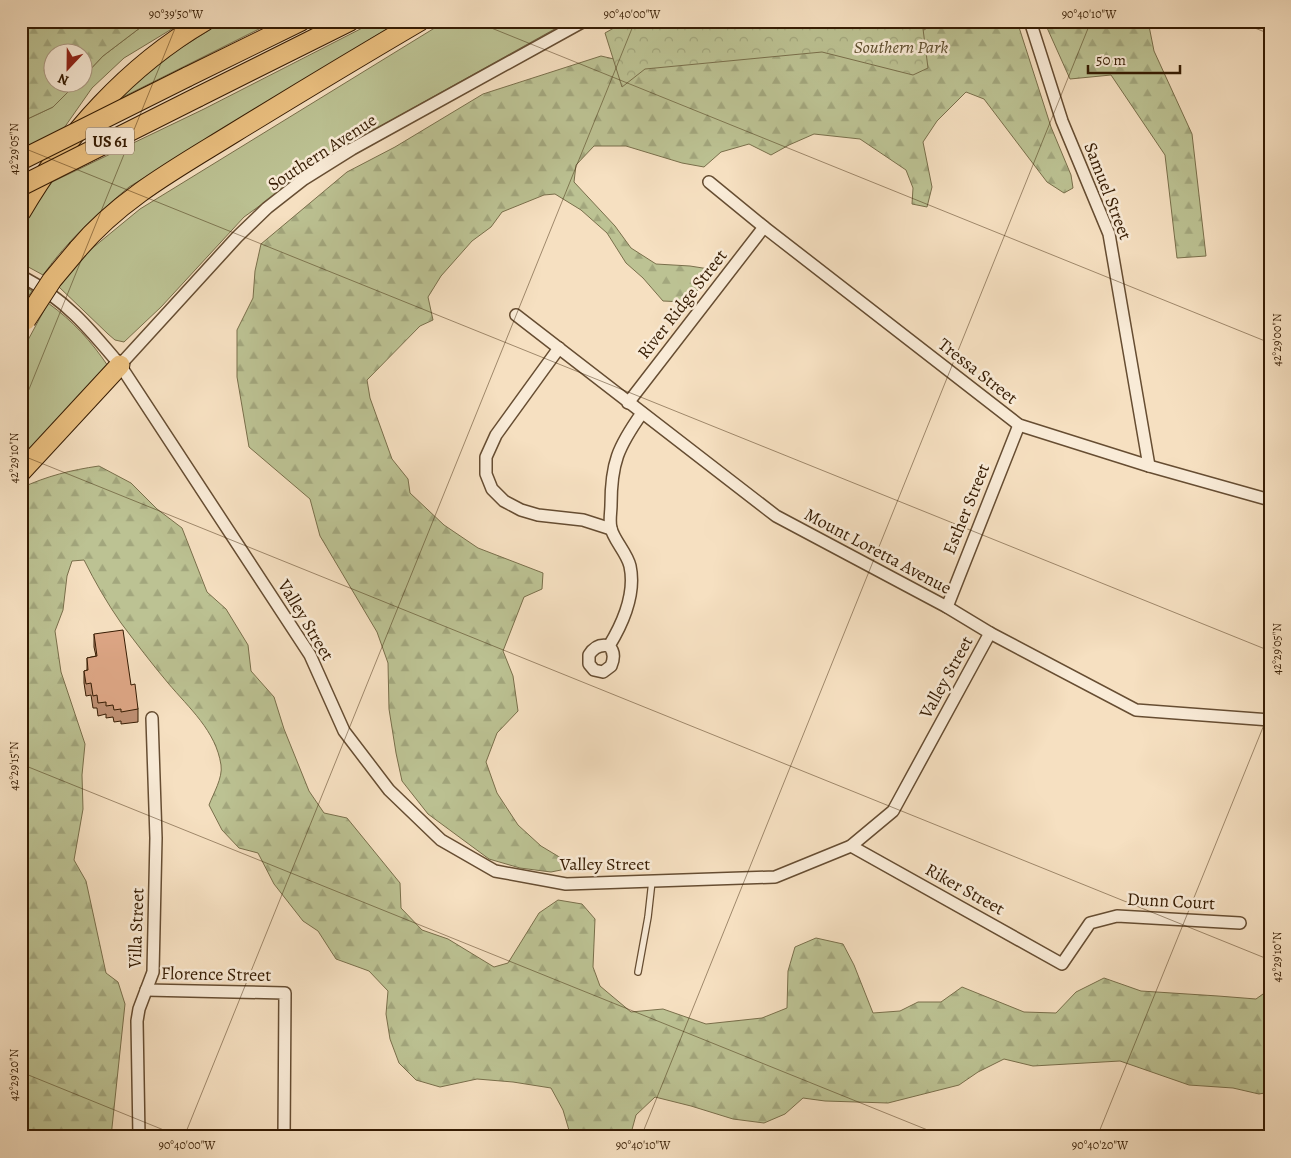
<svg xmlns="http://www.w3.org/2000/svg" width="1291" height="1158" viewBox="0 0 1291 1158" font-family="Alegreya,serif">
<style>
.grass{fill:#bcc293;stroke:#796f4b}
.forest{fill:url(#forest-firs);stroke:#796f4b}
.park{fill:url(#park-crowns);stroke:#796f4b}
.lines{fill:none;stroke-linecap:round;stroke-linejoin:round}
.service-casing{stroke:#664d32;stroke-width:8}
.minor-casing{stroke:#664d32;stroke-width:14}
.trunk-casing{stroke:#361c03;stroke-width:21}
.service{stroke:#f9ebd7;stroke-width:5.5}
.minor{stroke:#f9ebd7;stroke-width:11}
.trunk{stroke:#ebc080;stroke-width:19}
.trunk-bridge-casing{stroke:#361c03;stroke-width:21;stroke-linecap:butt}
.trunk-bridge{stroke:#ebc080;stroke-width:19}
.wall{fill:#be8f72;stroke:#361c03}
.building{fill:#dda685;stroke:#361c03}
.ticks{fill:none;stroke:#361c03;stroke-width:1;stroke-opacity:0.45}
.labels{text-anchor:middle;stroke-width:5;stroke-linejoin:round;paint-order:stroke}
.shield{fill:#f9ebd7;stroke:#705a43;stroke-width:1}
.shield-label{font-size:16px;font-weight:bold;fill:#361c03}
.park-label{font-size:18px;font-style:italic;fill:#5e4e2e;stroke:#f9ebd7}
.street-label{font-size:18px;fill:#361c03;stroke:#f9ebd7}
.neatline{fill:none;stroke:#361c03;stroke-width:2}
.ticks-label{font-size:12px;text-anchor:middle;fill:#361c03}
</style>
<defs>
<pattern id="forest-firs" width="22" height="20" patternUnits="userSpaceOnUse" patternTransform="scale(1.25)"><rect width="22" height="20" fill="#bcc293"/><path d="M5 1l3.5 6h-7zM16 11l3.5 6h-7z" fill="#a2a67d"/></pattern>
<pattern id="park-crowns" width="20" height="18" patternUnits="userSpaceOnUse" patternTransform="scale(1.25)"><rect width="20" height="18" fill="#bcc293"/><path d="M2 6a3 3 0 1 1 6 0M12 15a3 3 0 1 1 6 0" fill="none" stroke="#a2a67d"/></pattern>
</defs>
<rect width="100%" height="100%" fill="#f6e0c1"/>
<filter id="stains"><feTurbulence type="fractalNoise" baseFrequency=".004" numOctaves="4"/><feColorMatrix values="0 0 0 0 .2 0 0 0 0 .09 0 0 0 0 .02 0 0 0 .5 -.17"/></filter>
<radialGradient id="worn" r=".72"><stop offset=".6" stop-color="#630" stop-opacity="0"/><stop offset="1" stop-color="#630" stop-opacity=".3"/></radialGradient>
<g class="grass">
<path d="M149,21h36l-61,37 -32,30 -28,40 -43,22v-28l32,-15 24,-24 5,-1 1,-5 20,-21z"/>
<path d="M224,21h51l-156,78 20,-21 40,-29z"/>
<path d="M376,21h24l-271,166c-31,26 -62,54 -86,88l-22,-12v-36l29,-44 154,-74z"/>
<path d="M446,21h123l-233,130 -92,66 -83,90 -37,35 -9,-2 -7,-6 -49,-47 25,-32 56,-46z"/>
<path d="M21,284l11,7 -11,16z"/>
<path d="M48,303c25,18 43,38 60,63l-87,96v-109z"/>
</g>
<g class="forest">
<path d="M21,21h4l7,7 16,-3 2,-4h99l-46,35 -20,21 -1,-25h-30v30l25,1 -24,24 -32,15z"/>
<path d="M891,21l33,9 14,-9h79l34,106 20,48 2,13 -9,5 -17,-11 -63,-83 -18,-7 -29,29 -14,21 9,45 -5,20 -15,-3 1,-16 -7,-18 -46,-31 -46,-5 -25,11 -18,10 -22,-11 -28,8 -17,15 -22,-4 -56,-17h-32l-18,19 -2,17 41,44 16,22 25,16 34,2 19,3 -11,21 -13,12 -22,-1 -20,-23 -17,-15 -19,-30 -26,-23 -26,-16 -11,1 -42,17 -11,15 -19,14 -31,35 -13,21 5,23 -13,6 -53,54 3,18 22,61 16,20 2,14 34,32 34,23 65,25 -1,16 -18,8 -21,54 10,25 5,35 -21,22 -11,29 11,31 21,32 23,21 25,15 5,7 -20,4 -31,-4 -31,-9 -61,-45 -26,-33 -6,-28 -7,-44 -1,-46 -11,-31 -57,-96 -10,-37 -61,-52 -12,-70v-47l16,-32 2,-27 6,-27 86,-72 48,-25 88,-53 118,-38 26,6z"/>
<path d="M1044,21h104l6,30 38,83 14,122 -29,2 -12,-103 -54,-80 -41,4z"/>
<path d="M99,466l32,17 26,26 25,19 25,64 19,17 22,36 3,26 23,26 10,32 25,62 15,22 23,5 53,65 1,25 21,22 26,9 46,28 14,-4 31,-50 19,-13 24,4 13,15 -2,48 7,19 31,26 32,-3 43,15 56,-6 25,-10 1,-37 7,-24 21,-9 27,6 11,21 19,48 27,-2 18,-9h23l21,-15 62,25 32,1 20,-21 28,-14 37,13 77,5 38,3 14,-10v103l-11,2 -26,-6 -44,-3 -69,-24 -87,5 -29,-7 -26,13 -19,13 -71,18 -63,-2 -22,-3 -18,16 -21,9 -31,-4 -42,-13 -36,-9 -19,18 -6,22h-59l-8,-27 -12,-22 -38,-6 -36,-3 -37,8 -24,-7 -17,-17 -9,-24 -4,-25 2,-23 -19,-20 -33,-12 -18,-28 -15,-10 -29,-37 -16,-31 -19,-5 -17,-18 -13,-25c4,-11 14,-27 12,-40 -5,-34 -32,-57 -53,-82 -16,-19 -32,-40 -47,-60 -14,-20 -26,-41 -37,-63l-12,1 -5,15 -4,34 -8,21 6,41 24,72 -3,31 1,34 -9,51 12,21 20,92 12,9 7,22 -14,133h-90v-649c26,-12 50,-18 78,-22z"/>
</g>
<path class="park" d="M626,21h296l6,47 -15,7 -91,-23 -177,17 -23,18 -17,-54z"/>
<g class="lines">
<defs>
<path id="service" d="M638,972l10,-55 4,-36"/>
<g id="minor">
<path d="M1030,21l32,100 47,113 40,232"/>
<path d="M709,182l55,45 255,198 130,41 121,34"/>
<path d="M21,276c44,23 68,52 99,89l190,290 34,76 45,59 52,50 54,31 71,13 209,-7 76,-31 42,-35 97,-178"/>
<path d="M516,315l260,201 171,91 43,26 146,77 134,10"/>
<path d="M559,348l-63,87 -10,22v17l6,15 12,12 17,9 17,5 45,5 28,9"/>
<path d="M120,365l117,-128 30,-29 37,-29 48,-30 232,-128"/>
<path d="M628,403l136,-176"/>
<path d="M947,607l72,-182"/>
<path d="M609,646c6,6 5,13 2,20l-8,6 -9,-2 -5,-6v-9c5,-8 12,-11 20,-9 14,-23 27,-52 21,-80 -3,-13 -17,-27 -19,-38 -2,-7 0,-16 0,-23 0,-42 7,-58 31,-92"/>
<path d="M851,846l211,118 28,-41 27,-7 123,7"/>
<path d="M146,990l139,3 -1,144"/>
<path d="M139,1137l-2,-116 2,-12 14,-37 3,-134 -4,-120"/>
</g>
<g id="trunk">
<path d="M187,77l114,-56"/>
<path d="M198,97l152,-76"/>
<path d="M21,212c45,-77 107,-146 184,-191"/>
<path d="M78,249c42,-50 99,-81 154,-115 62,-38 125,-76 188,-113"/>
<path d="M21,472l99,-107"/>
</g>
</defs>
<use href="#service" class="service-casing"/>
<use href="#minor" class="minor-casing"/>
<use href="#trunk" class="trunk-casing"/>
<use href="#service" class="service"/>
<use href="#minor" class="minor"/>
<use href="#trunk" class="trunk"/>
<defs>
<g id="trunk-bridge">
<path d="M21,160l166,-83"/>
<path d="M21,186l177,-89"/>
<path d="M26,320l26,-40 26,-31"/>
</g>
</defs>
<use href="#trunk-bridge" class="trunk-bridge-casing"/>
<use href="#trunk-bridge" class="trunk-bridge"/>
</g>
<path class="wall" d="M94,634l37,51 7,24v13l-17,2v-3l-7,1 -1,-5 -7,1v-4l-8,2 -1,-8h-4l-2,-13 -5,1 -2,-13v-12l3,-1v-12l9,-2 -2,-9z"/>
<path class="building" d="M123,630l8,55 4,-1 3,25 -17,3v-3l-7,1 -1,-5 -7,1v-4l-8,1 -1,-8 -4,1 -2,-13 -5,1 -2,-13 4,-1 -1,-12 10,-2 -3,-22z"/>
<path class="ticks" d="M474,21l796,322M1237,21l33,13M21,147l1249,504M21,409l157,-388M21,455l1249,505M21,764l924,373M21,1072l160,65M184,1137l451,-1116M641,1137l450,-1116M1097,1137l173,-427"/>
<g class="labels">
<rect class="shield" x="86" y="127.5" width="48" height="27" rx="4"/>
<g class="shield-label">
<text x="110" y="147">US 61</text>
</g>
<g class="park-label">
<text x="901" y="53">Southern Park</text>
</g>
<g class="street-label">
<text transform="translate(322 152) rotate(-33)" y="6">Southern Avenue</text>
<text transform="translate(1108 191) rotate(69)" y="6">Samuel Street</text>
<text transform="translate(682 304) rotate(-52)" y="6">River Ridge Street</text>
<text transform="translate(978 371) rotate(38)" y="6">Tressa Street</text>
<text transform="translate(966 509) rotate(-68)" y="6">Esther Street</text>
<text transform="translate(878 551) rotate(28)" y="6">Mount Loretta Avenue</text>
<text transform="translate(306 620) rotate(59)" y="6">Valley Street</text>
<text transform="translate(946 677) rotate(-61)" y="6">Valley Street</text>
<text x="605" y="870">Valley Street</text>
<text transform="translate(965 889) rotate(29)" y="6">Riker Street</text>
<text transform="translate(1171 901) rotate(3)" y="6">Dunn Court</text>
<text transform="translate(136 928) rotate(-88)" y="6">Villa Street</text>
<text transform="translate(216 974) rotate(1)" y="6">Florence Street</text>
</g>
</g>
<rect width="1291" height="1158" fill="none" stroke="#f6e0c1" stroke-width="55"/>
<g transform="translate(68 68) rotate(202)"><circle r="24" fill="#f9ebd7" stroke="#ab9882"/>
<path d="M0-4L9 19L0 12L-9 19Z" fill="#8f2418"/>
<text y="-8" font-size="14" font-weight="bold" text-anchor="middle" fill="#361c03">N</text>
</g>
<path d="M1088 65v8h92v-8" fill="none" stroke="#361c03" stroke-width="2.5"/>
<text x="1096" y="65" font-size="15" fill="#361c03" stroke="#f9ebd7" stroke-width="4" paint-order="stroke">50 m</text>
<rect x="28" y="28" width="1236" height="1102" class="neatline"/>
<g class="ticks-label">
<text x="176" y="18">90°39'50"W</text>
<text x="632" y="18">90°40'00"W</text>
<text x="1089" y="18">90°40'10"W</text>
<text transform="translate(14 149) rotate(-90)" y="4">42°29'05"N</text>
<text transform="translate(1277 340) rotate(-90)" y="4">42°29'00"N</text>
<text transform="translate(14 458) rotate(-90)" y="4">42°29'10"N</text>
<text transform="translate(1277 649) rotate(-90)" y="4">42°29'05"N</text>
<text transform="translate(14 766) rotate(-90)" y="4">42°29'15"N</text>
<text transform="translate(1277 957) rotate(-90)" y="4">42°29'10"N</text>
<text transform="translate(14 1075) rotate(-90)" y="4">42°29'20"N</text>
<text x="187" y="1149">90°40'00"W</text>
<text x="643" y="1149">90°40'10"W</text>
<text x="1100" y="1149">90°40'20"W</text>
</g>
<rect width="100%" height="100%" filter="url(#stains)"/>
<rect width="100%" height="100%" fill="url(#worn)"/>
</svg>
